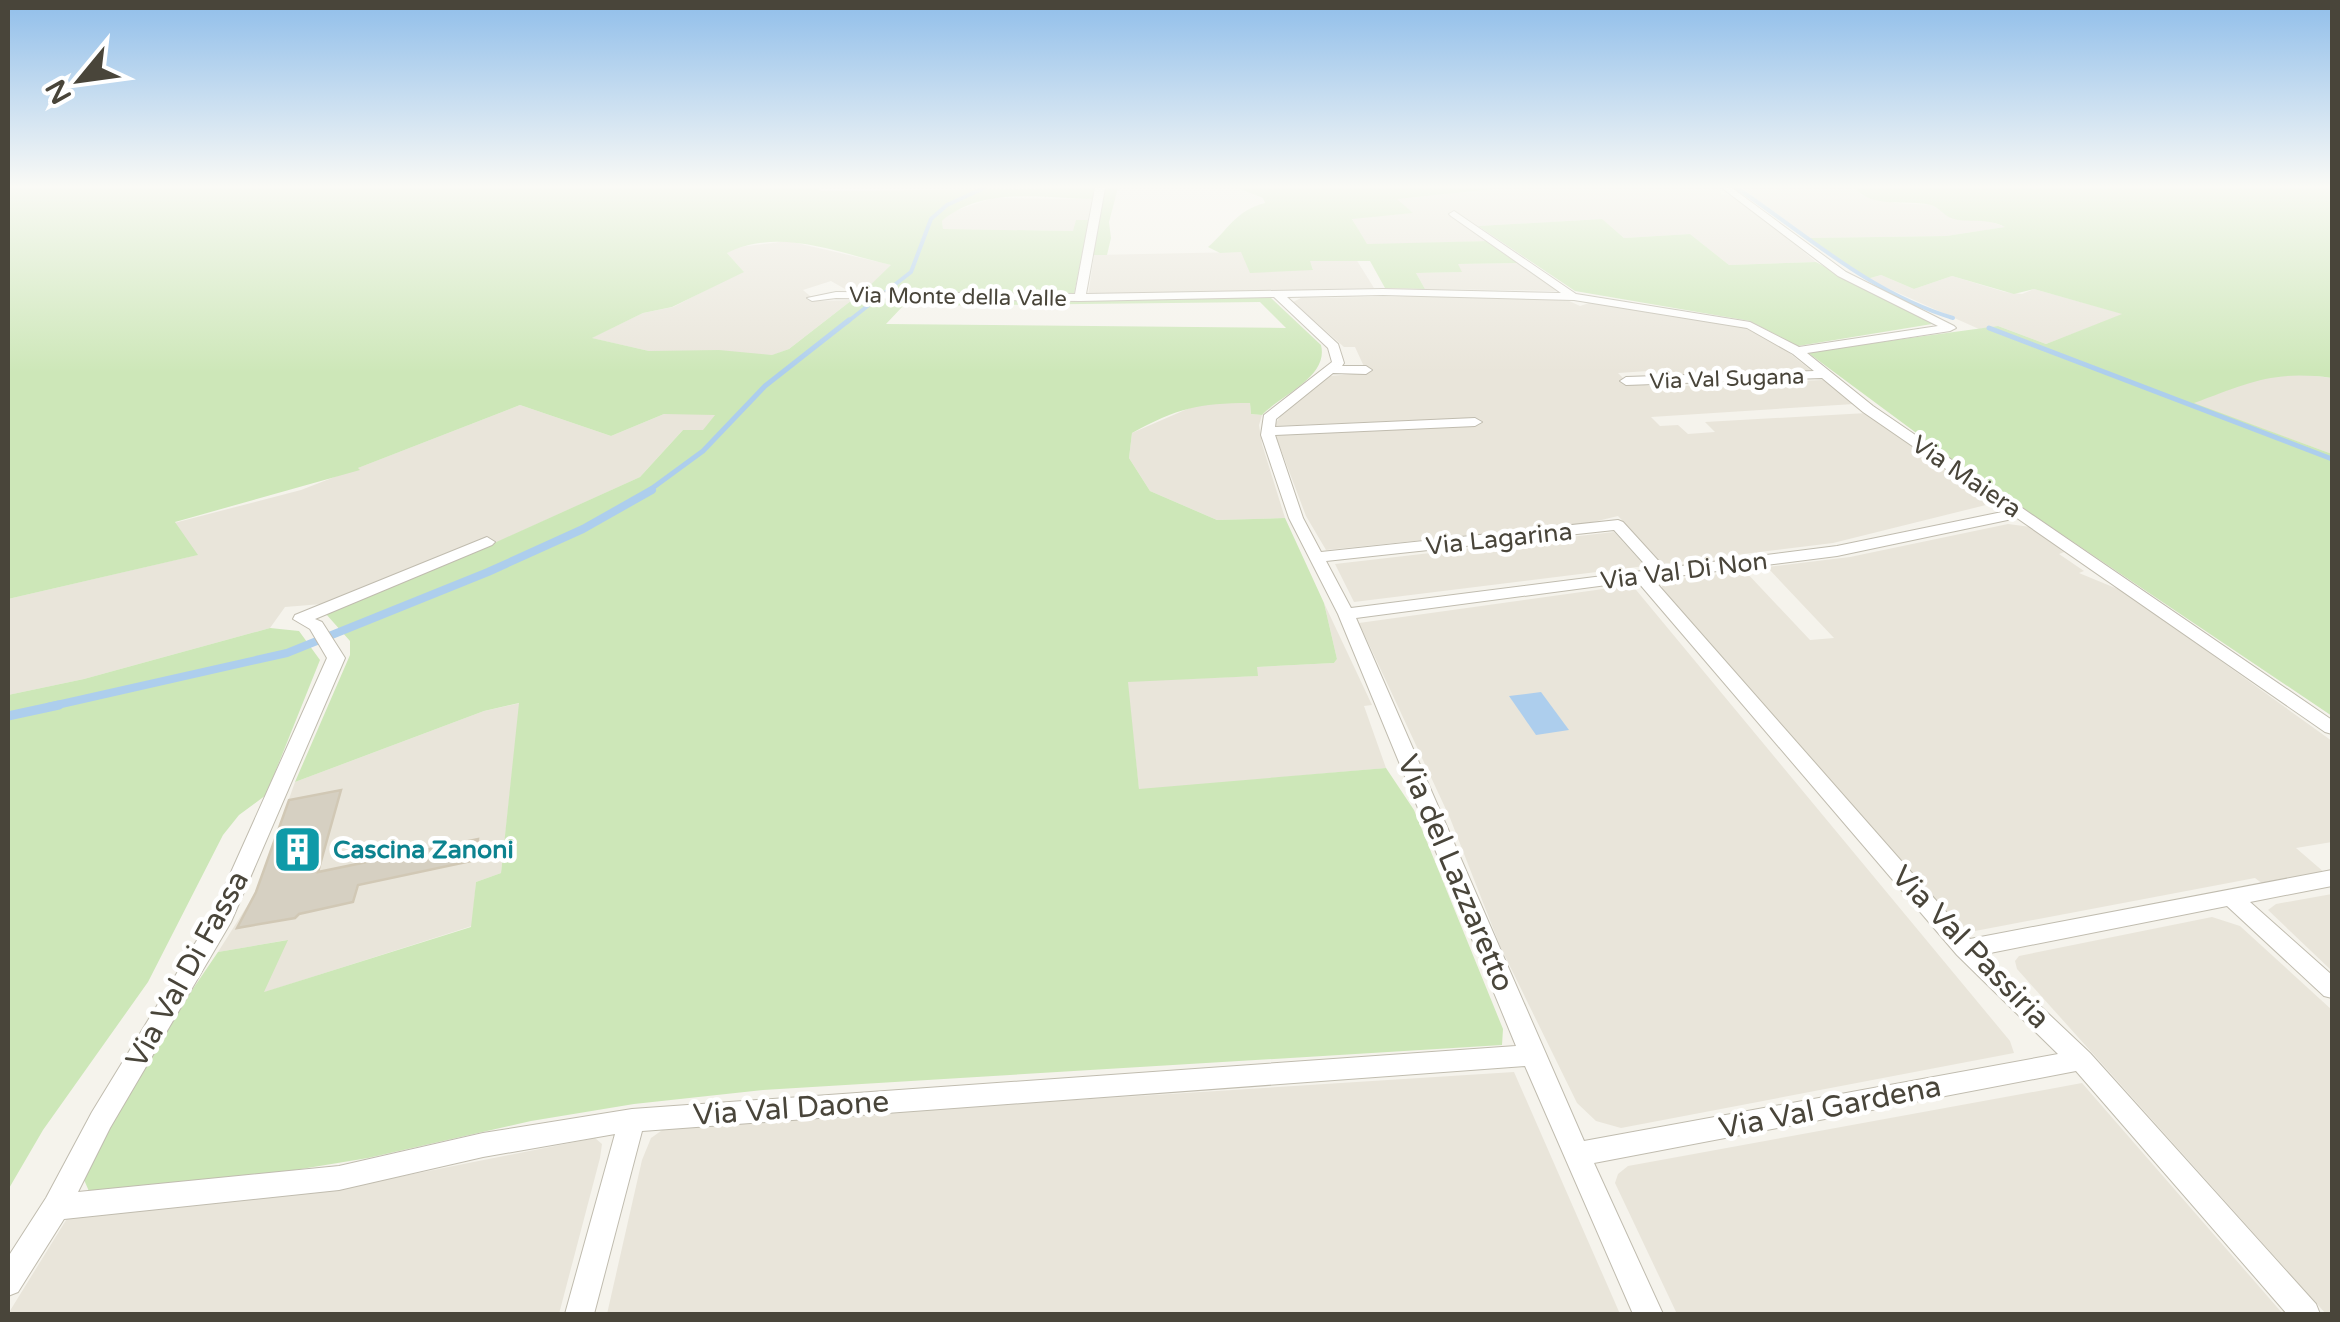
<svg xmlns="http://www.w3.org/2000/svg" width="2340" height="1322" viewBox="0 0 2340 1322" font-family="'Varela Round',sans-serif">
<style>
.residential{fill:#e9e5da}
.green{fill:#cde7b8;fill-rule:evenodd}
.water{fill:#adceed}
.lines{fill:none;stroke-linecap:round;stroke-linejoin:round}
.stream-far3{stroke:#adceed;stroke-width:4}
.stream-far2{stroke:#adceed;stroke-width:5}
.stream-far1{stroke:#adceed;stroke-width:8}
.stream{stroke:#adceed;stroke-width:9}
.building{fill:#d6d0c2;stroke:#d1c8b5;stroke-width:2.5}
.street-casing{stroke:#c0bcaf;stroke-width:2}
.street{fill:#fff;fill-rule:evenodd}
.labels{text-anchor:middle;stroke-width:9;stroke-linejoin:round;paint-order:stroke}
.far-street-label{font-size:22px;fill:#49453a;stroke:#fff}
.street-label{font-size:25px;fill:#49453a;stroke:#fff}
.culture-label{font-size:25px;font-weight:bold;fill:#0d838f;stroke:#fff;text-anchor:start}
.near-street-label{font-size:30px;fill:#49453a;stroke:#fff}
</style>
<rect width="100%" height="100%" fill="#f5f3ec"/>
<g class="residential">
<path d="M1503,188h217l1,6 11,2 20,13 64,53 -87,3 -39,-31 -66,4 -23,-19 -123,7 -20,-13 -5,1 36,27 -123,4 -14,-27 60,-5 -17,-14z"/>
<path d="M1742,188h113l6,7 34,8 39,2 18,13h27l27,9 -60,9 -137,2z"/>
<path d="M993,198l99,1 -4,21 -12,1 -2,10 -131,-2 -1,-8 10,-9z"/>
<path d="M788,241l104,24 -28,26 -19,-2 -14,-8 -28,9 13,11 36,-1 -63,49 -16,6 -124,-4 -58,-13 52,-25 30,-6 70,-36 -16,-18 12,-6z"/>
<path d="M1241,252l72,17 -4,-8 47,-2 18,29 -286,8 6,-41z"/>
<path d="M1520,263l38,28 -133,-2 -9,-16 45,-1 -4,-8z"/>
<path d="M1881,275l33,14 38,-13 53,16 17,2 12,-5 90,25 -78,30 -48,-18 -19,3 -112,-50z"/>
<path d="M1430,296l137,4 13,6 12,-4 147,23 33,14 41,33 -157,7 -8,-8 -30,2 10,10 34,4 161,-7 31,24 -203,13 9,9 18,-1 10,9 27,-2 -10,-10 162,-9 127,90 -161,40 -170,21 -45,-48 -29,7 -263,27 -20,-34 -31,-82 201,-9 -3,-7 -199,8 11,-17 44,-33 38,-3 -12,-26h-11l-51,-45 8,-4z"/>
<path d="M2298,374l34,4v76l-140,-51 76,-28z"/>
<path d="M1201,403h49l1,11 11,1 -3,10 3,19 23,74 -68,2 -67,-29 -21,-33 3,-25z"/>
<path d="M520,405l91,31 53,-22h52l-13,17 -20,-1 -43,47 -149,68 -10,-6 -159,65 -37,3 -15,21 -186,51 -76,16v-96l189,-44 -23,-32 127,-33z"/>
<path d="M2008,524l23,3 36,24 -8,3 25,17 -5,2 46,19 207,149v101l-36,6 29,25 -62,11 -8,-6 -280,53 -13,-3 -12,-8 -288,-330v-6l7,-4 76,-9 65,69 24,-2 -67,-71 83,-10z"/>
<path d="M1614,532l31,34 -291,36 -19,-38z"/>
<path d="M1632,585l378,456 4,12 -393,75 -25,-7 -19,-18 -77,-157 -50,-128 -91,-195z"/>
<path d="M1324,603l48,102 -8,1 22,62 -247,22 -12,-109 130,-5 -1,-9 78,-4 3,-4z"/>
<path d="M520,703l-19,170 -25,9 -4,44 -210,67 25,-53 -69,12 38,-60 39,-110 189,-71z"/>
<path d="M2332,894v77l-64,-61 8,-6z"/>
<path d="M2212,917l28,9 92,84v304h-6l-309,-345 -2,-8 4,-5z"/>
<path d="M1514,1072l106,242h-1013l35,-154 9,-22 17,-12z"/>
<path d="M2082,1083l201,231h-606l-62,-131 3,-9 10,-8z"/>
<path d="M595,1138l7,6 -2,14 -41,156h-551l63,-102 297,-29z"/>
</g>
<g class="green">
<path d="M8,188h808l6,3 296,-3 -9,34 2,16 -4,17h-25l-8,39 -6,2 -204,-5 27,-26c-52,-12 -113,-38 -164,-12l17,19 -72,35 -29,6 -51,25 57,13 70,-1 53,5 17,-6 63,-49 418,-3 51,48c8,32 -40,50 -59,70l-11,-1 -1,-11c-52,0 -72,5 -118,30l-3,25 21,33 67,29 68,-2 39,85 13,56 -3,4 -77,4 1,9 -130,6 11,107 247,-21 28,42 89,219 -1,16 -739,45 -129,14 -103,17 -163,37 -145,24 -132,14 -9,-21 76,-135 60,-88 70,-12 -24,52 207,-65 5,-45 25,-9 18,-170 -35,8 -189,71 55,-127v-14l-24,-27 -4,-10 159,-65 11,5 148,-67 43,-47h20l12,-15 -51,-1 -53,22 -91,-31 -162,63 2,2 -185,52 23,33 -190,44zM1094,189h7l-5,31h-20l-3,11 -130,-2 -1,-8c40,-35 102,-23 150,-22zM1260,302l26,26 -400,-4 17,-18z"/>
<path d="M1238,188h265l-106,11 16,14 -61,6 15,25 122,-3 31,22 -62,1 4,8 -46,1 9,16 -40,-1 -15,-27h-60l3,9 -63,3 -9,-21 -21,1 -12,-6c21,-18 27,-36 57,-44l-2,-5z"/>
<path d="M1855,188h477v190c-60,-8 -83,5 -138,25l138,51v262l-363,-244 -162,-120 191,-26 48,18 76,-30 -88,-25 -20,5 -62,-18 -38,13 -33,-14 -14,4 -58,-41 137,-2 59,-9c-18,-10 -37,-3 -54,-9 -8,-3 -12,-11 -20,-13 -24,-6 -59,4 -76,-17z"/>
<path d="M1602,219l22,19 66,-4 39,31 87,-3 116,62 -134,22 -48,-25 -175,-30 -97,-65z"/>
<path d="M270,628l29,3 21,29 -54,135 -27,20 -16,20 -75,147 -105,148 -35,60v-495l76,-16z"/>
</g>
<path class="water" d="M1541,692l28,38 -33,5 -27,-39z"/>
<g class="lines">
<g class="stream-far3">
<path d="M1737,188c71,48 133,105 216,130"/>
<path d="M846,323l65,-51 20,-53 16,-14 37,-17"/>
</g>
<g class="stream-far2">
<path d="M1989,328l343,131"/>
<path d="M647,492l56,-41 62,-65 84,-66"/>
</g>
<path class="stream-far1" d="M48,707l239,-54 201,-81 95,-43 69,-39"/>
<path class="stream" d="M8,716l51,-11"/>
</g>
<path class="building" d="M341,790l-23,82 160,-33 -2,21 -118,25 -5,17 -54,12 -4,4 -58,10 19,-36 33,-92z"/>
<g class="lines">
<defs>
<path id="street" d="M1095,188h10l-19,106 297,-5 178,4 -110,-77 -2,-2 5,-3 122,83 174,28 49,25 139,-21 -100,-50 -116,-88h10l114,84 108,54 2,2 -6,3 -143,22 66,53 459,314v14l-7,-2 -308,-214 -180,38 -184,23 317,360 362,-69v16l-82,16 82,73v23l-8,-2 -97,-90 -242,48 105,99 226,251 4,10h-33l-211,-243 -482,92 69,151h-30l-108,-248 -883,65 -48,183h-29l50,-180 -132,23 -144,33 -275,29 -46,73 -10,4v-39l38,-59 46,-86 118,-193 117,-261 -17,-29 -17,-10 2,-4 192,-78 8,5 -3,3 -177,74 7,3 23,36 -114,264 -121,206 -32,64 261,-26 144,-33 149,-24 884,-63 -178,-432 -49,-96 -28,-83 3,-20 68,-53 -4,-14 -54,-51 -194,4 -244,-3 -24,3 -5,-3 29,-6 239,2zM1383,295l191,5 173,28 46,26 21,17 -188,6 -6,4 6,4 196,-7 41,34 144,99 -170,35 -172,22 -42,-46 -5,-2 -297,32 -18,-34 -28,-83 200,-9 7,-4 -7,-4 -200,9 1,-8 57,-46 33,1 6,-4 -6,-4h-24l2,-3 -6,-19 -51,-47zM1614,530l36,40 -299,38 -25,-47zM1637,581l320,374 101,99 -474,87 -228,-523z"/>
</defs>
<use href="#street" class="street-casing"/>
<use href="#street" class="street"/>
</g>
<linearGradient id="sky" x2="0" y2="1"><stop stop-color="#90beea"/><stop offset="0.5" stop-color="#fafaf6"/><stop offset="1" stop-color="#fafaf6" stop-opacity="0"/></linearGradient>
<rect width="2340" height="373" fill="url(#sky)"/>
<defs>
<symbol id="building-square" viewBox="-11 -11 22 22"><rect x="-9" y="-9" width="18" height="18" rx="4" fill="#0f9aa8" stroke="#fff"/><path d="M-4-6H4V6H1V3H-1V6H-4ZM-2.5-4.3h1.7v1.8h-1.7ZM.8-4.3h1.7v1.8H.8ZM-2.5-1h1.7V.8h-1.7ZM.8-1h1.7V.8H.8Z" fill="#fff"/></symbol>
</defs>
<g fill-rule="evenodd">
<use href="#building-square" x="270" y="822" width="55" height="55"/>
</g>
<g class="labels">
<g class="far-street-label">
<text transform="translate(958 296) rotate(1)" y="8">Via Monte della Valle</text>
<text transform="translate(1727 378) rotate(-2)" y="8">Via Val Sugana</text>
</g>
<g class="street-label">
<text transform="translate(1967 476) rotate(34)" y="9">Via Maiera</text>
<text transform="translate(1499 538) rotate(-6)" y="9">Via Lagarina</text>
<text transform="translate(1684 570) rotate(-7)" y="9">Via Val Di Non</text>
</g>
<g class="culture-label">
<text x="333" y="858">Cascina Zanoni</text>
</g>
<g class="near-street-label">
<text transform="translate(1456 873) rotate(67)" y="10">Via del Lazzaretto</text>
<text transform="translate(1971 947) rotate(46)" y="10">Via Val Passiria</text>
<text transform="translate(187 969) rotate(-61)" y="10">Via Val Di Fassa</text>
<text transform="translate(1830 1107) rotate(-11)" y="10">Via Val Gardena</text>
<text transform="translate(791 1108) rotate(-4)" y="10">Via Val Daone</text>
</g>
</g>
<rect width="2340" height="1322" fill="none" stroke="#49453a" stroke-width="20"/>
<g transform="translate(80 80) rotate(241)" stroke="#ffffff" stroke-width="8" paint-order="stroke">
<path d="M0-8L18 38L0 25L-18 38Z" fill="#49453a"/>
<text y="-15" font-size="28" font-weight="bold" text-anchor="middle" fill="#49453a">N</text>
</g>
</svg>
